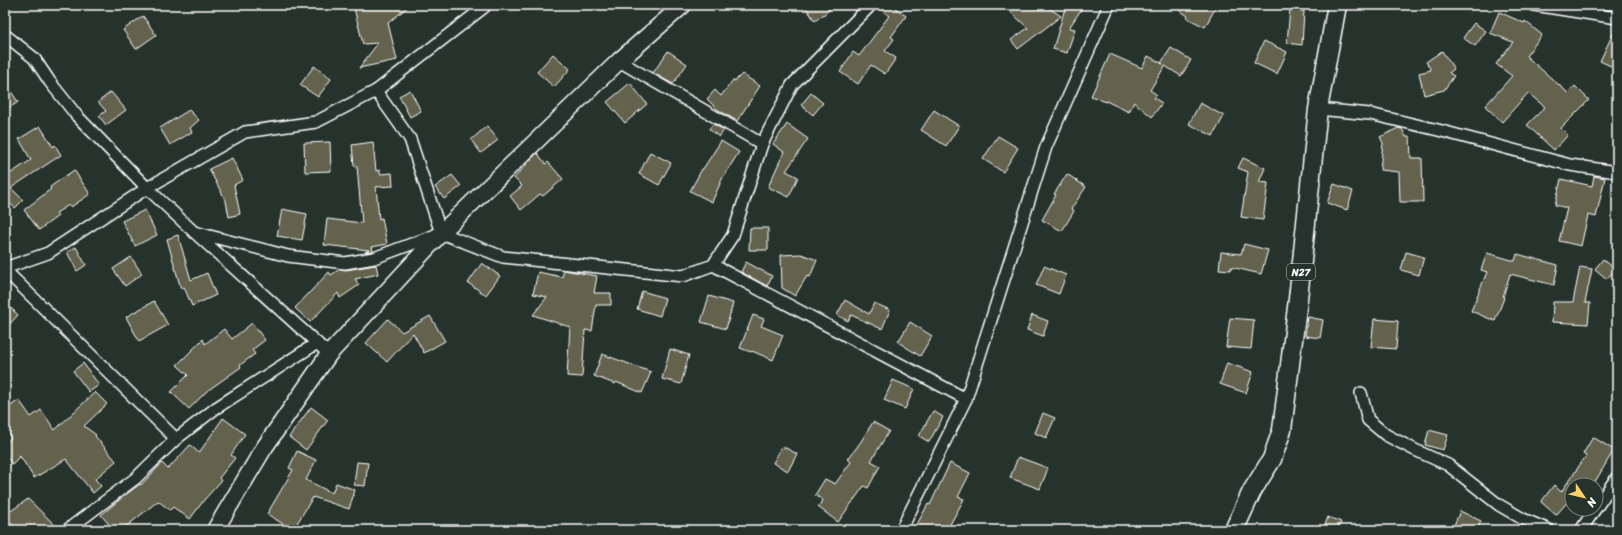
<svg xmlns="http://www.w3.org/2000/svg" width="1622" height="535" viewBox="0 0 1622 535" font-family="Sriracha,sans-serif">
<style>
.building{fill:#64624e;stroke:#fff}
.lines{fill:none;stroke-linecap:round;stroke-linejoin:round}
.street-casing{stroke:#fff;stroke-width:14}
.secondary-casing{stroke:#fff;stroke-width:19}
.primary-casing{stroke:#fff;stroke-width:21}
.street{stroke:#26332d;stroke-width:11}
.secondary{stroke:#26332d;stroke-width:16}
.primary{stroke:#26332d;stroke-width:18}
.labels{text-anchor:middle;stroke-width:3;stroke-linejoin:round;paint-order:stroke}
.shield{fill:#26332d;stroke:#bec2c0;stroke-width:1}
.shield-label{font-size:10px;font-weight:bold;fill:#fff}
</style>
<rect width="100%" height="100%" fill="#26332d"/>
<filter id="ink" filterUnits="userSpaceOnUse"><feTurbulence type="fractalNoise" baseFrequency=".025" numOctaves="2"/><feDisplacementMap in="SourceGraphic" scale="8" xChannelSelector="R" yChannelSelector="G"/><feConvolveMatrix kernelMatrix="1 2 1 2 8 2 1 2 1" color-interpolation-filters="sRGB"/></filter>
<g filter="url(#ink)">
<g class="building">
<path d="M366,5h44l-22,18 9,37 -38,8 19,-25 -15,1 -9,-36z"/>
<path d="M804,5h32l-21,16z"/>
<path d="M878,5h14l14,11 -15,21 3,2 -9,12 11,7 -11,16 -14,-9 -13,19 -18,-12 13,-20 6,4 30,-40 -11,-9z"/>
<path d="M1003,5h41l17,11 -43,33 -7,-9 17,-12z"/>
<path d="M1066,5h18l-15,23 6,1 -8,24 -14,-4z"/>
<path d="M1172,5h45l-12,22 -18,-9 1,-2z"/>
<path d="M1290,9l14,2 -2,34 -15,-2z"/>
<path d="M1499,12l25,11 1,-2 17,14 -16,21 42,37 7,-7 14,14 -28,28 7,7 -14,15 -27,-25 18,-18 -17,-14 -26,29 -17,-16 27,-30 -16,-12 17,-22 -23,-9z"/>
<path d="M143,16l13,19 -20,14 -13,-19z"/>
<path d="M1474,23l12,8 -11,15 -12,-8z"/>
<path d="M1617,25v44l-17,-8z"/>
<path d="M1264,41l23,11 -10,22 -23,-11z"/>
<path d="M1171,48l20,12 -10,16 -16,-10 -15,24 7,5 -3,3 8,5 -10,14 -18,-15 -5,10 -23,-11v1l-15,-6 19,-42 32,14 6,-12 15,8 -2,-1z"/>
<path d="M668,51l19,13 -14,20 -20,-11z"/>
<path d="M1442,51l12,18 -5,4 5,3 -10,14 -20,5 -5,-22 12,-3 -5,-8z"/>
<path d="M553,54l17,15 -16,18 -17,-15z"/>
<path d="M314,66l17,13 -13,18 -18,-12z"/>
<path d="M742,74l18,12 -23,35 -20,-12 -10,-10 8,-9 6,6 12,-16 2,1z"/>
<path d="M5,82l13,20 -13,9z"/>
<path d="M630,83l17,21 -22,19 -18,-21z"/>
<path d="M410,90l11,21 -11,6 -11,-21z"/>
<path d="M111,92l15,18 -20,15 -7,-9 7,-5 -8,-9z"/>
<path d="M811,93l12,10 -10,12 -12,-10z"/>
<path d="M1200,103l24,13 -11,20 -24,-12z"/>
<path d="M189,110l10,10 -9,8 2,4 -22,13 -10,-17z"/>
<path d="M934,110l25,16 -13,20 -25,-16z"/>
<path d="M713,124l11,6 -5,7 -10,-8z"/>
<path d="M787,124l21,15 -22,32 12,6 -9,20 -21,-10 16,-35 -11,-8z"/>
<path d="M40,126l13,21 2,-2 6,10 -50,33 12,12 -8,8 -10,-9v-22l26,-17 -12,-21z"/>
<path d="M487,126l11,14 -17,13 -10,-13z"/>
<path d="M1398,128l4,1 4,8h4l1,21h11l1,44h-23l-1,-30 -19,-2 3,-27 -3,-6z"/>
<path d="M998,136l20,12 -15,24 -20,-13z"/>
<path d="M721,141l18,11 -17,27 -10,23 -22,-11 12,-22h1z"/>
<path d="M330,142l1,29 -26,1 -1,-29z"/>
<path d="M373,142l3,29 4,-1v4l12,-1 1,13 -17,1 3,32 3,-1 5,26 -15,3 1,4 -8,1 4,-2 -45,-5 3,-26 35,4 -5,-57h-3l-2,-21z"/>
<path d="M650,152l21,11 -12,22 -20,-11z"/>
<path d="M537,153l9,11 2,-2 15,17 -20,17 -3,-2 -19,16 -11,-14 12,-10 -8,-8z"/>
<path d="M232,158l11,22 -9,5 6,29 -11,3 -3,-16 -17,-32z"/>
<path d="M1243,158l22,10 -6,14 9,1 -5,37 -22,-3 7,-45 -10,-4z"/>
<path d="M74,170l16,24 -19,13 -2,-2 -13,8 2,3 -19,14 -15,-20 27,-21 -1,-2z"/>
<path d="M1067,174l19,13 -15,22 3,2 -12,20 -20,-11 14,-25 -2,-1z"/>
<path d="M452,175l9,11 -17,13 -9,-12z"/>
<path d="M1594,176l11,2 -9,39 -8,-2 -7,31 -22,-5 8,-33 -12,-3 6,-26 31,7z"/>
<path d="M1334,184l19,7 -6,19 -20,-7z"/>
<path d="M282,209l25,5 -5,26 -25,-4z"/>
<path d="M145,210l12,25 -22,11 -13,-25z"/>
<path d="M750,228h18v22h-19z"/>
<path d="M178,235l13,45 16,-7 9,22 -24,11 -8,-19 -3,2 -14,-50z"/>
<path d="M1244,244l24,6 -7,24 -30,-7v3l-12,-1 2,-17 20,2z"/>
<path d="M76,247l10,18 -9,6 -10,-19z"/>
<path d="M1406,252l18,5 -5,18 -18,-5z"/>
<path d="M1487,253l28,8 2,-7 41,11 -4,20 -44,-11 -7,23 1,1 -9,23 -24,-10 16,-39 -6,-2z"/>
<path d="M801,254l16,6 -7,17 -3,-1 -12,20 -13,-8 -1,-33z"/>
<path d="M131,257l11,17 -17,12 -12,-17z"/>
<path d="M1603,259l12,10 -8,10 -12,-10z"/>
<path d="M746,262l26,14 -5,10 -26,-14z"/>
<path d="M482,263l18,13 -14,19 -18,-12z"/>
<path d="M376,265l2,9 -23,5 4,6 -19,13 -2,-5 -28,29 -15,-14 34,-36 2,3 9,-6 6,1z"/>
<path d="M1044,266l22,9 -7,19 -23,-9z"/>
<path d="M1580,267l12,2 -7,34h5l-2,21 -36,-2 1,-20h20z"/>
<path d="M564,270l33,6 -3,17h17v12h-15l-4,26 -7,-1 -3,47 -15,-1 3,-49 -37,-12 14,-18 -14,-3 5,-22 24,5z"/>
<path d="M642,291l23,7 -5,18 -23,-7z"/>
<path d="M709,296l24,7 -7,26 -25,-7z"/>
<path d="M845,300l24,14 5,-11 16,7 -8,19 -31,-14 -3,6 -11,-6z"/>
<path d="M154,301l14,24 -29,16 -13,-24z"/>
<path d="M5,302l13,13 -13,14z"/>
<path d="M753,315l11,4 -3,7 22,9 -10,25 -21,-9 -1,1 -11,-4z"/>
<path d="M1032,315l16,6 -5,15 -16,-6z"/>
<path d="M430,316l15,25 -21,12 -11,-20 -26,29 -21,-19 22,-24 14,13z"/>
<path d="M1308,317l15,3 -3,18 -15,-2z"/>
<path d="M1230,318l24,2 -3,29 -25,-2z"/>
<path d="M1374,319l24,2 -2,28 -25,-2z"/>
<path d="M910,322l22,14 -12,20 -22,-14z"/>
<path d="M252,323l13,17 -13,10 3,4 -15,11 1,2 -34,24 -18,18 -18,-17 17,-17 -11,-10 26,-26 2,5 19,-15 8,10z"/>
<path d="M670,349l19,6 -8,29 -19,-5z"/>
<path d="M602,354l49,18 -9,21 -26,-11 -1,2 -21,-8z"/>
<path d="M83,363l16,22 -10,7 -16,-21z"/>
<path d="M1227,363l26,9 -7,21 -26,-9z"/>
<path d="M893,380l21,9 -9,20 -21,-9z"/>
<path d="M95,392l12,12 -23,22 12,9 -1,1 21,25 -21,18 6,7 -8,7 -27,-34 -32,19 -14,-22 -8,8 -7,-9v-12l6,-5 -6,-9v-19l14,-10 12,17 10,-7 14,20z"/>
<path d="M311,407l17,13 -22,30 -17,-13z"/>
<path d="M933,411l10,6 -14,25 -10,-6z"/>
<path d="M1043,413l12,5 -9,20 -11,-5z"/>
<path d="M223,418l22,16 -14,21 4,3 -16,20 2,3 -17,19 -14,19 -17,-12 -3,3 -12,-9 -36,29h-8l-13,-15 23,-19 16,-12 1,1 21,-22 6,6 22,-24 9,8z"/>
<path d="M873,422l16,9 -18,30 9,5 -12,22 -4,-2 -26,36 -20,-15 5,-7 -8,-5 10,-16 10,5 16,-22 -3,-3 12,-16z"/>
<path d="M1429,430l19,5 -5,15 -18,-5z"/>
<path d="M1593,437l21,13 -21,35h-21v12l-16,18 -15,-13 13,-17 7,7 25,-36 -3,-2z"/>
<path d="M782,446l15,8 -9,17 -15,-8z"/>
<path d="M297,451l19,9 -10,20 26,13 4,-10 19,7 -6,19 -36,-12 -20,33 -26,-16 26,-44 -4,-2z"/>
<path d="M1018,457l30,11 -8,21 -30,-11z"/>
<path d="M357,462l11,1 -3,23 -11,-1z"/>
<path d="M950,463l20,10 -12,24 6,2 -17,31h-33l14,-26 2,1z"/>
<path d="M28,499l32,31h-15l-4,-4 -6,4h-19l-11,-15z"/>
<path d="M1460,511l21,10 -4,9h-25z"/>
<path d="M1328,517l13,5 -3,8h-15z"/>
</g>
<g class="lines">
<defs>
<g id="street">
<path d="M1534,5l83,13"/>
<path d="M5,35l29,23 16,24 27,34 70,72 47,44 135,122"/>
<path d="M619,61l143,83"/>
<path d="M376,91l34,48 31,94"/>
<path d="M1318,109l52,5 68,16 132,35 47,7"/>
<path d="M194,232l94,24 57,7 29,-5 67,-25 62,24 180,19 30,-11 20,-30 29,-91 30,-59 79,-80"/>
<path d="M713,265l253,134"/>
<path d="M5,268l43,-15 99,-65 98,-56 71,-10 60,-31 107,-83 3,-3"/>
<path d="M5,270l171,169"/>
<path d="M1361,393l7,27 18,15 29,15 33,15 51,40 24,14 26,11"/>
<path d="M1596,508l21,-31"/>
<path d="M67,530l69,-52 40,-39 40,-31 101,-65"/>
<path d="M901,530l65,-131 80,-252 63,-142"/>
<path d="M1581,530l14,-21"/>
</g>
<path id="secondary" d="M215,530l49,-82 65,-94 112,-121 178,-172 64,-56"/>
<path id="primary" d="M1234,530l18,-39 20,-32 10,-29 16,-131 20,-190 19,-104"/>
</defs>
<use href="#street" class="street-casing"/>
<use href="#secondary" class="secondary-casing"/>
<use href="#primary" class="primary-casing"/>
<use href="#street" class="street"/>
<use href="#secondary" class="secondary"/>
<use href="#primary" class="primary"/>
</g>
</g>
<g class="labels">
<rect class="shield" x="1287" y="264" width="28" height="16" rx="3"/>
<g class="shield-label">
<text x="1301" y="276">N27</text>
</g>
</g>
<rect width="1622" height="535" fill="none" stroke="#26332d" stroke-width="20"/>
<rect x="10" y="10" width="1602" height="515" fill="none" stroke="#fff" stroke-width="1.5" filter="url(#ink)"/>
<g transform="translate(1584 497) rotate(125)"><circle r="19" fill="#26332d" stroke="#7d8581"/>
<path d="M0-3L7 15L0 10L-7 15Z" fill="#ffd166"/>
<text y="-6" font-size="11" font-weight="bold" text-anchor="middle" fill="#ffffff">N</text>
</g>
</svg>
